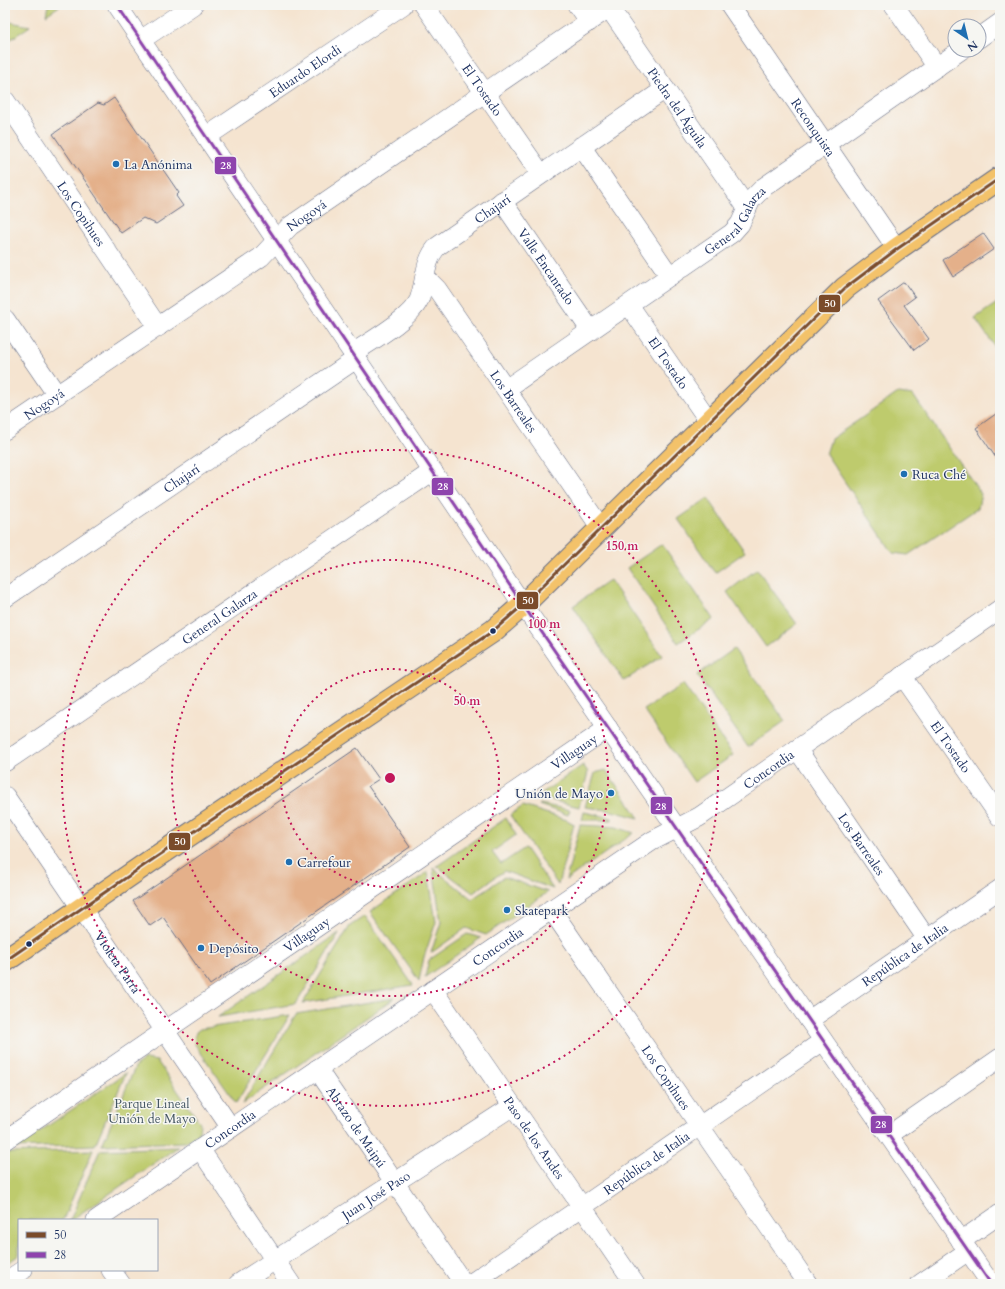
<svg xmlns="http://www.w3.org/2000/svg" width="1005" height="1289" viewBox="0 0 1005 1289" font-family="Cardo,serif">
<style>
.green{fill:#becb6d;stroke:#6c7d66}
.building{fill:#e4b08a}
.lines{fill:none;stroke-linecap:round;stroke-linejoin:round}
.minor-casing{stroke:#676e86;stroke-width:20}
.major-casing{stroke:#676e86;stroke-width:24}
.minor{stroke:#fff;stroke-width:19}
.major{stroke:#f3c26a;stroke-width:22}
.bus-1-casing{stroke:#f6f6f2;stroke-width:6}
.bus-2-casing{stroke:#f6f6f2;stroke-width:6}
.bus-1{stroke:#7a4b2a;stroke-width:3}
.bus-2{stroke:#8e44ad;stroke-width:3}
.ring{fill:none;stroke:#c2185b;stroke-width:2;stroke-dasharray:2 4}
.poi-dot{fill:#1f6fb2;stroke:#f6f6f2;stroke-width:1.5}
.bus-dot{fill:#1b2f5e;stroke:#f6f6f2;stroke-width:1.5}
.labels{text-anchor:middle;stroke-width:3;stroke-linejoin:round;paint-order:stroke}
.street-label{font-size:13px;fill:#1b2f5e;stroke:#f6f6f2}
.poi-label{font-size:13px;fill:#1b2f5e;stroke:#f6f6f2;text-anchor:start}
.park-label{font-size:13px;fill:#445662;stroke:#f6f6f2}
.centre{fill:#c2185b;stroke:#f6f6f2;stroke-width:2}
.ring-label{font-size:12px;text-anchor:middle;font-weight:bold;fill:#c2185b;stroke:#f6f6f2;stroke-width:3;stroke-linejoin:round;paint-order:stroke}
.line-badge{stroke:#f6f6f2;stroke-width:1.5}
.badge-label{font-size:11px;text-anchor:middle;font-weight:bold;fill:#fff}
</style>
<rect width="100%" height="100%" fill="#f6f6f2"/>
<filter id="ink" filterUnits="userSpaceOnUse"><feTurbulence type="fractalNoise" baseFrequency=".025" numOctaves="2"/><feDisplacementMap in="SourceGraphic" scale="8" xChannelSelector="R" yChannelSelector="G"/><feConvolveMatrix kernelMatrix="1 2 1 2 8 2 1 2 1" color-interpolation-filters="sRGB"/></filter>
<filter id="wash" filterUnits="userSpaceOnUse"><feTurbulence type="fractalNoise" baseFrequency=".012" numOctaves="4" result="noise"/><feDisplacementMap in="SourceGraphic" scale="16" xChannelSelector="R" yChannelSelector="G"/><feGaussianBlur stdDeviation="0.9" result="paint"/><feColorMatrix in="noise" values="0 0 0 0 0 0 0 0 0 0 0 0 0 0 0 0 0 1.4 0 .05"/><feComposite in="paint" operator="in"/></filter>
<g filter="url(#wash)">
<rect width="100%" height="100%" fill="#f5e4d0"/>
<g class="green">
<path d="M48,5h13l-15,10z"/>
<path d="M5,21l25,5 -25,17z"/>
<path d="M1000,301v53l-25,-36z"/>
<path d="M898,393l15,2 68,99 -3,14 -70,47 -15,-2 -67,-99 5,-15z"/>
<path d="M708,498l37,54 -30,21 -37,-54z"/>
<path d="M662,544l52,75 -36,24 -51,-75z"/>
<path d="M757,569l40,55 -31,23 -39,-55z"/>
<path d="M610,580l52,76 -38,25 -51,-75z"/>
<path d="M734,649l51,72 -37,26 -51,-72z"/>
<path d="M683,684l50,71 -39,27 -50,-72z"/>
<path d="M583,765l5,7 -9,35 -33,-8 -4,-6z"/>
<path d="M606,770l33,48 -31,-8 -23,-3 10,-34z"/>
<path d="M540,804l30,6 -2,5 -29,-10z"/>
<path d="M523,806l44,14 7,4 -16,61 -48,-70z"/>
<path d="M584,812l28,6v2h-30z"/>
<path d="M506,818l10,17 -24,17 9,12 24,-16 28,41 -49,-18 -31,22 -36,-27z"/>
<path d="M580,825l36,2 18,6 -68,47z"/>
<path d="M433,868l39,31 32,-22 44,15 -62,43 -20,-7 -35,25 10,-31z"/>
<path d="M428,872l8,50 -12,35 -5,24 -49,-69z"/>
<path d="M365,916l48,69 -110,18 47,-77z"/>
<path d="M339,933l-43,71 -78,13z"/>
<path d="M467,934l14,4 -56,39 4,-17z"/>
<path d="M395,998l-153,106 54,-90z"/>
<path d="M290,1015l-54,88 -42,-60 2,-11 4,-3z"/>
<path d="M145,1059l12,2 43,62 -1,10 -13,9 -84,3 34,-80z"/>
<path d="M126,1073l-31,72 -80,3z"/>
<path d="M178,1147l-107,73h-1l30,-70z"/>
<path d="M93,1150l-30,70h-44v35l-14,10v-111l3,-1z"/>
</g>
<g id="blocks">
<g class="building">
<path d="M114,98l65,95 -3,3 7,10 -27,18 -13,-6 -22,15 -68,-99 45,-31 6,2z"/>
<path d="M983,233l11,16 -41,28 -10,-17z"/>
<path d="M904,282l11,15 -11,8 25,34 -15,11 -36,-49z"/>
<path d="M1000,411v53l-24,-36z"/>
<path d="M357,748l22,31 -11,7 42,61 -200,138 -47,-68 -13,9 -17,-25z"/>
</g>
</g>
</g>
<g filter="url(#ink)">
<use href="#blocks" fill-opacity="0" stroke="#676e86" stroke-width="1"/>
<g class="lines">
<defs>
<g id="minor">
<path d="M117,5l406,600 468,679"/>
<path id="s1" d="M424,5l117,169"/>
<path d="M577,5l12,17"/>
<path id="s2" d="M730,5l167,244"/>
<path d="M894,5l43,62"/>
<path id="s3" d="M609,8l138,200"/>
<path d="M979,38l21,-15"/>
<path d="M141,40l52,-35"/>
<path id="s4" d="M5,100l153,227"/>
<path id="s5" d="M206,137l197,-132"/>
<path d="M581,146l89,130"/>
<path id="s6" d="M502,201l89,130"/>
<path id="s7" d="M425,277l12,12 164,239"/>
<path id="s8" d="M629,305l80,116"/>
<path d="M5,319l52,76"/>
<path id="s9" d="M353,353c18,-12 57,-34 66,-53 7,-19 5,-40 19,-54l227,-157"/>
<path id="s10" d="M506,389l226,-156 8,-9 11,-24 13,-13 197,-137"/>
<path id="s11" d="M5,430l256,-173 29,-31 323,-221"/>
<path id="s12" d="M5,598l351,-239"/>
<path id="s13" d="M902,676l98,141"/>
<path id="s14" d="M797,749l130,190"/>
<path id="s15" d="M5,762l428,-291"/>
<path id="s16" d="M5,796l226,332"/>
<path id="s17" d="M551,909l257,375"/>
<path id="s18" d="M433,990l202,294"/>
<path id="s19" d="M809,1020l191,-131"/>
<path id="s20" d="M317,1069l147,215"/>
<path d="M889,1135l111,-77"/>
<path id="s21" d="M5,1140l603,-412"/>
<path d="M200,1149l91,135"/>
<path id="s22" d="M96,1220l556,-379 47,-24 301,-208"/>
<path d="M961,1241l39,-27"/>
<path d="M111,1270l10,14"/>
<path d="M5,1282l18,-12"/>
<path id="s23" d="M238,1284l275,-178"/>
<path id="s24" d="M470,1284l353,-243"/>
<path d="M920,1284l48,-33"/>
</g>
<path id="major" d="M5,961l144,-99 344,-231 30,-26 322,-317 52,-39 103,-71"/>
</defs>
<use href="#minor" class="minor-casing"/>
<use href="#major" class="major-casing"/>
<use href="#minor" class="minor"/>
<use href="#major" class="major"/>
<defs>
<path id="bus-1" d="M5,961l144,-99 344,-231 30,-26 322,-317 52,-39 103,-71"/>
<path id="bus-2" d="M117,5l406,600 468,679"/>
</defs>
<use href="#bus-1" class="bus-1-casing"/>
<use href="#bus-2" class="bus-2-casing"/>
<use href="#bus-1" class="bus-1"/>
<use href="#bus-2" class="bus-2"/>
</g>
</g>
<g class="ring">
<circle cx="390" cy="778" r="109"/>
<circle cx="390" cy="778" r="218"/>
<circle cx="390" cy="778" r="328"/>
</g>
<g class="poi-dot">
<circle cx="116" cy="164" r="4"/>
<circle cx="904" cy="474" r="4"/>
<circle cx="611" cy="793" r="4"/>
<circle cx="289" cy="862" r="4"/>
<circle cx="507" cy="910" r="4"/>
<circle cx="201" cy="948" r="4"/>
</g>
<g class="bus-dot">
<circle cx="493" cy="631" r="3.5"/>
<circle cx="29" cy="944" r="3.5"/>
</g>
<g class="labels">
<g class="street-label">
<text dy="5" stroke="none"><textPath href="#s5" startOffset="119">Eduardo Elordi</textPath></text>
<text dy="5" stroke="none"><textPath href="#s1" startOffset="103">El Tostado</textPath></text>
<text dy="5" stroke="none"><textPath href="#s3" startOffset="121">Piedra del Águila</textPath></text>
<text dy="5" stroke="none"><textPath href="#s2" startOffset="148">Reconquista</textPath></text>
<text dy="5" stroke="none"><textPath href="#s9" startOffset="209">Chajarí</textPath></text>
<text dy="5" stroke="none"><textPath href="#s4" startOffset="137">Los Copihues</textPath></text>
<text dy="5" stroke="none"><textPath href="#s11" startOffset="371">Nogoyá</textPath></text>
<text dy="5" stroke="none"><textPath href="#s10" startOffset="286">General Galarza</textPath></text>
<text dy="5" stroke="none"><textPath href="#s6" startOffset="79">Valle Encantado</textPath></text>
<text dy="5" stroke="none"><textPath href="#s8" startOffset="70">El Tostado</textPath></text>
<text dy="5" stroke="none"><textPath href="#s7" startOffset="153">Los Barreales</textPath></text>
<text dy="5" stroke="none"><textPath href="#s11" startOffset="47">Nogoyá</textPath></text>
<text dy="5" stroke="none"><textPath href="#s12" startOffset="213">Chajarí</textPath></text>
<text dy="5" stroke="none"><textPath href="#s15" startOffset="259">General Galarza</textPath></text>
<text dy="5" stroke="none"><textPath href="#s13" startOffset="86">El Tostado</textPath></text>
<text dy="5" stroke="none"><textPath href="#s21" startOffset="689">Villaguay</textPath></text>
<text dy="5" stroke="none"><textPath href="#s22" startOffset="810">Concordia</textPath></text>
<text dy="5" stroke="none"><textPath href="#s14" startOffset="115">Los Barreales</textPath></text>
<text dy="5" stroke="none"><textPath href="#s21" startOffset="365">Villaguay</textPath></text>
<text dy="5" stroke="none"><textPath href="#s22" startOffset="486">Concordia</textPath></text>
<text dy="5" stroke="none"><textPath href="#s19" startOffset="116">República de Italia</textPath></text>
<text dy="5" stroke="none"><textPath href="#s16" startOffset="201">Violeta Parra</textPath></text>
<text dy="5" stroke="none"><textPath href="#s17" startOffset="204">Los Copihues</textPath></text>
<text dy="5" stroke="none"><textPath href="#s20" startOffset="70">Abrazo de Maipú</textPath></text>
<text dy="5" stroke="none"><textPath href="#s22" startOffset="162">Concordia</textPath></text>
<text dy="5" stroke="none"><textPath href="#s18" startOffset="179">Paso de los Andes</textPath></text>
<text dy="5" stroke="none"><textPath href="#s24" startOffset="214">República de Italia</textPath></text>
<text dy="5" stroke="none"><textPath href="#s23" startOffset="164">Juan José Paso</textPath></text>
</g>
<g class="poi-label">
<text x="124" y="169">La Anónima</text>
<text x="912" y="479">Ruca Ché</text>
<text x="603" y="798" text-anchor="end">Unión de Mayo</text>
<text x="297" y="867">Carrefour</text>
<text x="515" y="915">Skatepark</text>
<text x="209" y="953">Depósito</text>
</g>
<g class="park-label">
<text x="152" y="1108">Parque Lineal<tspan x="152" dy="15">Unión de Mayo</tspan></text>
</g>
</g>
<circle cx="390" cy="778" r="6" class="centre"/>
<g class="ring-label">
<text x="622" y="550">150 m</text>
<text x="544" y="628">100 m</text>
<text x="467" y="705">50 m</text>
</g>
<g class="line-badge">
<rect x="214" y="156" width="23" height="19" rx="4" fill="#8e44ad"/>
<rect x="818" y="294" width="23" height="19" rx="4" fill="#7a4b2a"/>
<rect x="431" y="477" width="23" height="19" rx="4" fill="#8e44ad"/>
<rect x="516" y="591" width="23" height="19" rx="4" fill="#7a4b2a"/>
<rect x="650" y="796" width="23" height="19" rx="4" fill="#8e44ad"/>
<rect x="168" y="832" width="23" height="19" rx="4" fill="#7a4b2a"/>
<rect x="870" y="1115" width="23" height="19" rx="4" fill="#8e44ad"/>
</g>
<g class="badge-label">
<text x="226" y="169">28</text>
<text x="830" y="307">50</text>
<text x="443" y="490">28</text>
<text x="528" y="604">50</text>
<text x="661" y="810">28</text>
<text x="180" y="845">50</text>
<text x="881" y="1128">28</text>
</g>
<rect width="1005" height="1289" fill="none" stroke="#f6f6f2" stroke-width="20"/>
<rect x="18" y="1219" width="140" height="52" fill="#f6f6f2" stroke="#9ea6b7"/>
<rect x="26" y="1232" width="20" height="6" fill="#7a4b2a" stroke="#9ea6b7"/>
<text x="54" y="1239" font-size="12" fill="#1b2f5e">50</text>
<rect x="26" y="1252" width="20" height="6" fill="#8e44ad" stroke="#9ea6b7"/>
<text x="54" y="1259" font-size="12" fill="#1b2f5e">28</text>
<g transform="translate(967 38) rotate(145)"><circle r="19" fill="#f6f6f2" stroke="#9ea6b7"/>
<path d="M0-3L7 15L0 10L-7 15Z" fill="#1f6fb2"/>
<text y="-6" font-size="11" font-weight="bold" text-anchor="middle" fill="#1b2f5e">N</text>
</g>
</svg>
